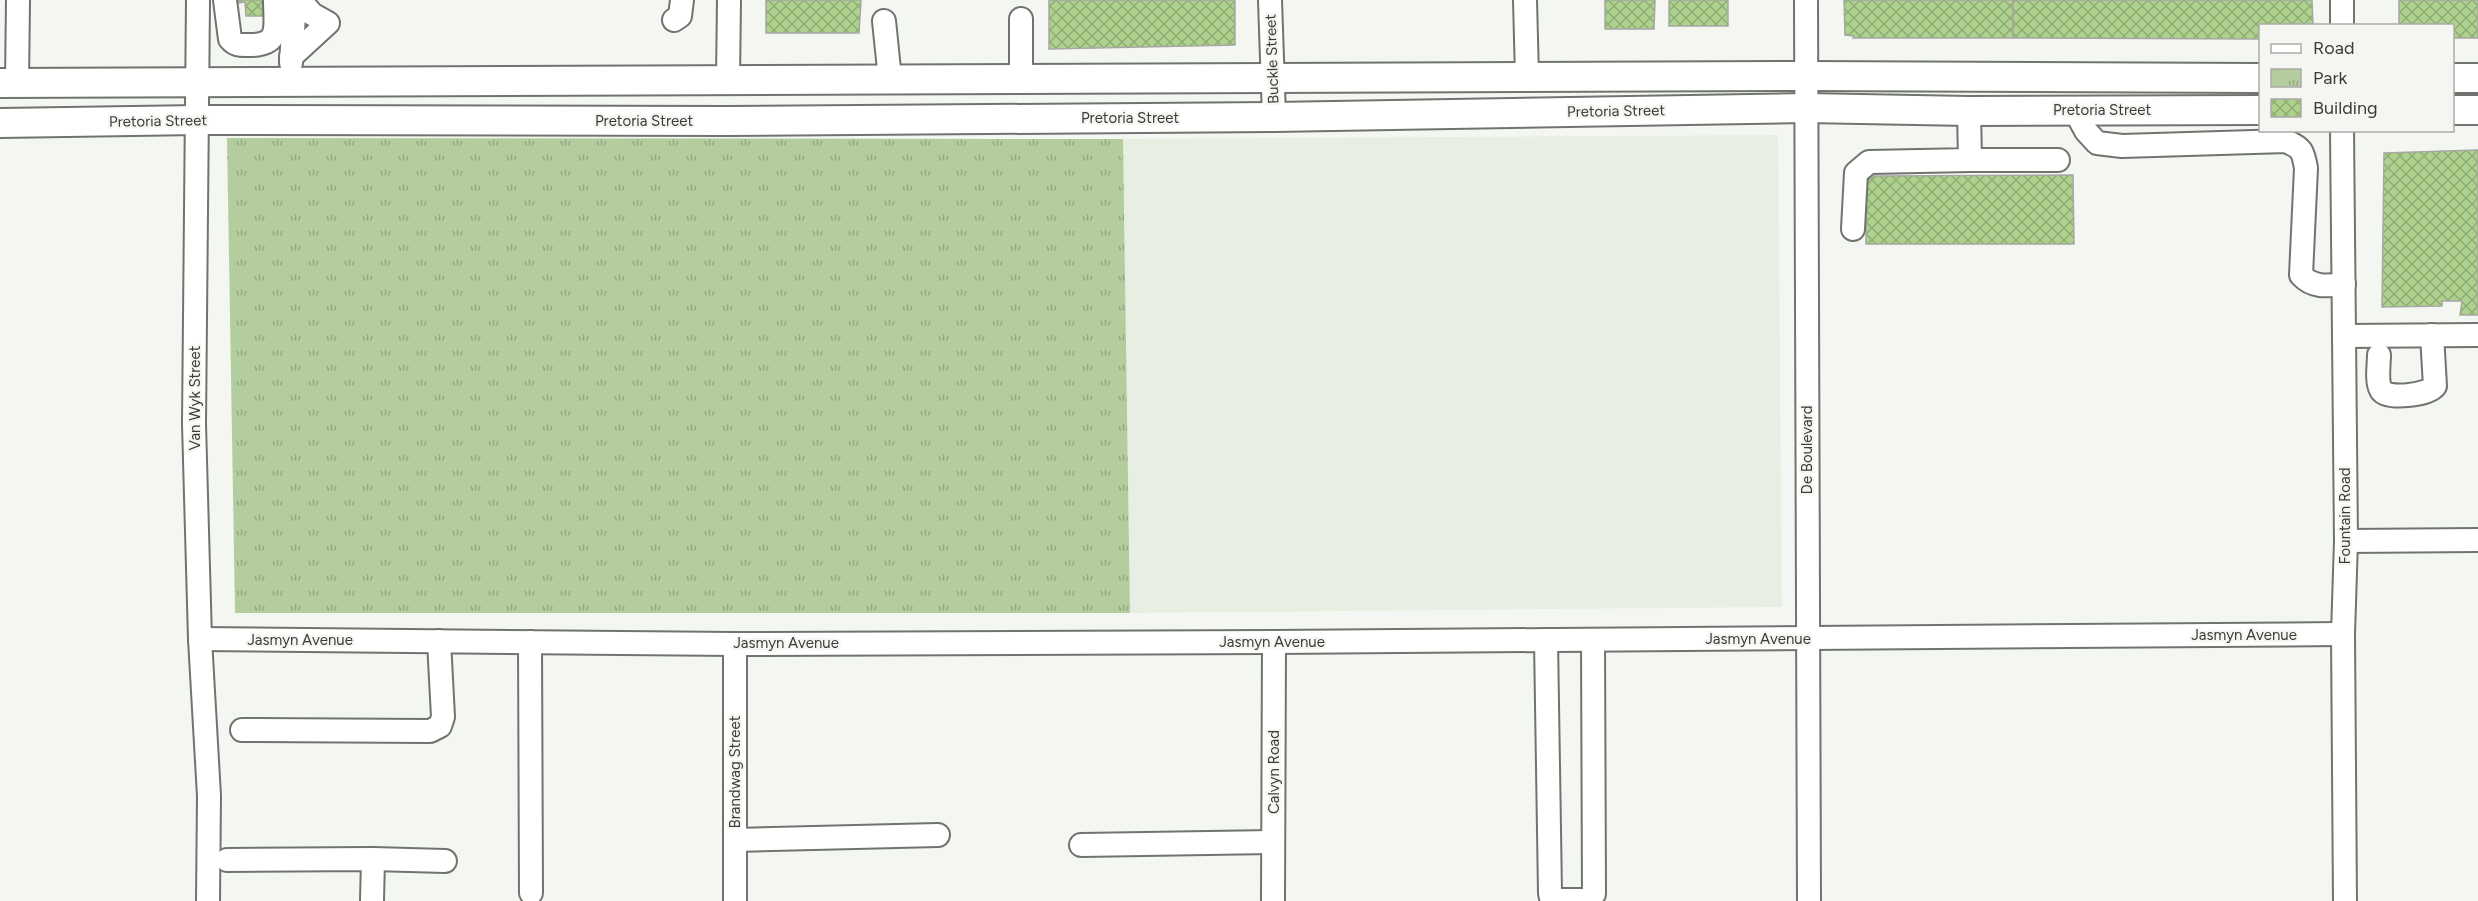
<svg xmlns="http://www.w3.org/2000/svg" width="2478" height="901" viewBox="0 0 2478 901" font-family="Figtree,sans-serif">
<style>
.built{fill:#e8efe2}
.park{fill:url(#park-tufts)}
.building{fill:url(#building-cross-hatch);stroke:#a5a8a2;stroke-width:1.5}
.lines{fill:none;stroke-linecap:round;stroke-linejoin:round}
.minor-casing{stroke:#70746e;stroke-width:26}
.major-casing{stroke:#70746e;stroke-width:32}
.minor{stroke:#fff;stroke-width:22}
.major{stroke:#fff;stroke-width:28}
.labels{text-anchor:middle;stroke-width:4.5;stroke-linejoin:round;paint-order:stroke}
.street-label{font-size:15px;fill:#3b3c3a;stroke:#f4f7f1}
</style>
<defs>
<pattern id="park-tufts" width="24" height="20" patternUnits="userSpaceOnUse" patternTransform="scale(1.5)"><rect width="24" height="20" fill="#b4cd9e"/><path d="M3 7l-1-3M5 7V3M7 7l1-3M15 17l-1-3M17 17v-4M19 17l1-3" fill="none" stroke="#94a882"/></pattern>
<pattern id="building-cross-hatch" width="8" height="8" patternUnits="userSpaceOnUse" patternTransform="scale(1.5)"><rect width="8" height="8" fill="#aed28d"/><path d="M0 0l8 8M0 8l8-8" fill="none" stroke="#8fac74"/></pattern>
</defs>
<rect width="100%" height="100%" fill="#f4f7f1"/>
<path class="built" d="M1778,135l4,472 -652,6 -7,-474z"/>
<path class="park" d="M227,138l896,1 7,474h-895z"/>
<g class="building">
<path d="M232,0h31v16h-17l-1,-14 -13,2z"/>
<path d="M766,0h95l-2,33h-93z"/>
<path d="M1049,0h186v45l-186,4z"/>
<path d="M1605,0h50l-1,29h-49z"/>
<rect x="1669" y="0" width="59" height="26"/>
<path d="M1844,0h169v38h-160l1,-2 -9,-1z"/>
<path d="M2013,0h299l1,26h-53v13l-247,-1z"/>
<path d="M2399,0h79v38h-26v-12h-53z"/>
<path d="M2478,150v165h-18l2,-14h-20v5l-60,1 2,-154z"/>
<path d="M2073,175l1,69h-208v-62l8,-6z"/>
</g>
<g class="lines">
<defs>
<g id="minor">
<path d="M198,0l-4,424 6,215 9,157 -1,105"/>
<path d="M225,0l5,39c5,6 9,6 17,6 35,1 28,-18 28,-45"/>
<path d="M1270,0l4,117"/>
<path d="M1525,0l2,77"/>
<path d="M1806,0l3,901"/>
<path d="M2342,0v26"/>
<path d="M674,20l6,-4 2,-16"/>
<path d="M884,21l6,58"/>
<path d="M291,57l37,-34 -16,-9 -12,-14"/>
<path d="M291,63l4,-63"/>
<path d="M728,79l1,-79"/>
<path d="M1021,79v-60"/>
<path d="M17,83l1,-83"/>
<path d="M2074,109l12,22 11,12 25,3 164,-5c16,7 17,10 20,27l-5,107c12,13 26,11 43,9"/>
<path d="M2342,130l4,411 -3,93 2,267"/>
<path d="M1970,160h88"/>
<path d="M1853,229l3,-56 13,-11 101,-2 -1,-49"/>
<path d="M2344,336l134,-1"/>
<path d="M2379,355c0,10 -3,26 2,35 6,10 47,5 54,-4l-3,-51"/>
<path d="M2346,541l132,-1"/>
<path d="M200,639l535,5 539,-2 1069,-8"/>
<path d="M1546,640l4,253 1,5 4,2h33l6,-6 -1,-254"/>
<path d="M530,642l1,251"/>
<path d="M242,730l188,1 10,-5 3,-9 -4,-76"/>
<path d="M735,840l203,-5"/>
<path d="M1081,845l192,-3"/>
<path d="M227,860l146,-1 72,2"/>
<path d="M372,901l1,-42"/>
<path d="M735,901v-257"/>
<path d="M1273,901l1,-259"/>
</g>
<g id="major">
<path d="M2452,78h26"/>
<path d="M0,83l1807,-7 453,2"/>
<path d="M2452,110h26"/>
<path d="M0,123l198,-3 528,1 548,-4 532,-9 163,3 291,-1"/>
</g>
</defs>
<use href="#minor" class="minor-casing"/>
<use href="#major" class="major-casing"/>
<use href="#minor" class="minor"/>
<use href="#major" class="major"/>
</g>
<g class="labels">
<g class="street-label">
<text transform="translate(1272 59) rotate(-92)" y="5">Buckle Street</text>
<text x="2102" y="115">Pretoria Street</text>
<text transform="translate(1616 111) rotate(-1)" y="5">Pretoria Street</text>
<text x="1130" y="123">Pretoria Street</text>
<text transform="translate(158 121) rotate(-1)" y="5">Pretoria Street</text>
<text x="644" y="126">Pretoria Street</text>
<text transform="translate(195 398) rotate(-90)" y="5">Van Wyk Street</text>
<text transform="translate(1807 450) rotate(-90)" y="5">De Boulevard</text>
<text transform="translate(2345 516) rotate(-90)" y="5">Fountain Road</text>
<text x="2244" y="640">Jasmyn Avenue</text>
<text x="1758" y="644">Jasmyn Avenue</text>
<text x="300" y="645">Jasmyn Avenue</text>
<text x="1272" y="647">Jasmyn Avenue</text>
<text x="786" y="648">Jasmyn Avenue</text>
<text transform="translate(735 772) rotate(-90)" y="5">Brandwag Street</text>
<text transform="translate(1274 772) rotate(-90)" y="5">Calvyn Road</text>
</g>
</g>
<rect x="2259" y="24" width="195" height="108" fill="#f4f7f1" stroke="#aaaca8" stroke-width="1.5"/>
<rect x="2271" y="44" width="30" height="9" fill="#ffffff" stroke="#aaaca8" stroke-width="1.5"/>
<text x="2313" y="54" font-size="18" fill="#3b3c3a">Road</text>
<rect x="2271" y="69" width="30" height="18" fill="url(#park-tufts)" stroke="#aaaca8" stroke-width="1.5"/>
<text x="2313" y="84" font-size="18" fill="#3b3c3a">Park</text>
<rect x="2271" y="99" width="30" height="18" fill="url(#building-cross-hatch)" stroke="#aaaca8" stroke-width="1.5"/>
<text x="2313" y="114" font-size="18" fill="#3b3c3a">Building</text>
</svg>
